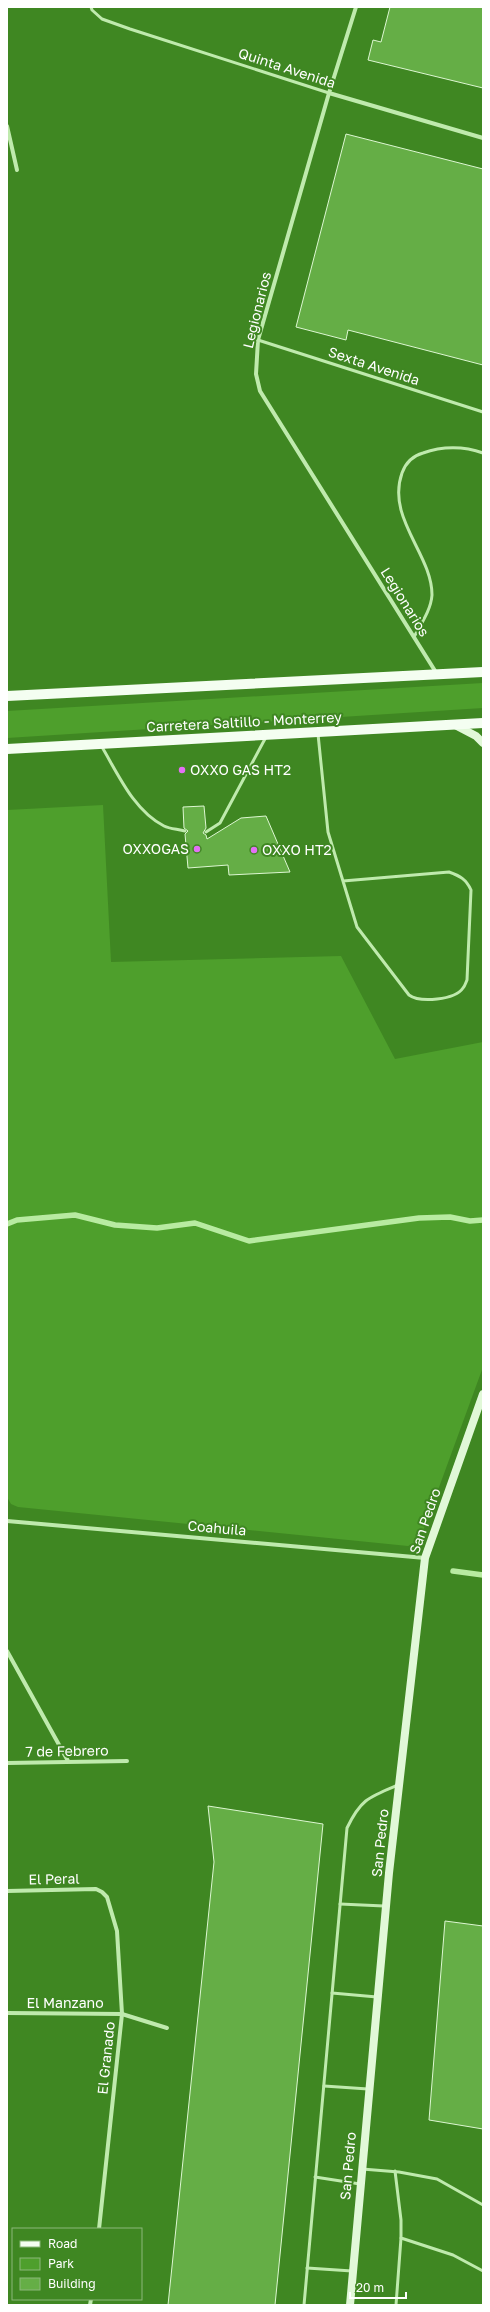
<svg xmlns="http://www.w3.org/2000/svg" width="490" height="2312" viewBox="0 0 490 2312" font-family="'Golos Text',sans-serif">
<style>
.green{fill:#4e9f2c}
.lines{fill:none;stroke-linecap:round;stroke-linejoin:round}
.stream{stroke:#b8eba1;stroke-width:5.5}
.building{fill:#65ae46;stroke:#ddf7d2}
.lane{stroke:#bfeaad;stroke-width:3}
.street{stroke:#bfeaad;stroke-width:4}
.secondary{stroke:#e1f8d8;stroke-width:8}
.primary{stroke:#f4fef1;stroke-width:10}
.poi-dot{fill:#e370f5;stroke:#3f8722;stroke-width:1.5}
.labels{text-anchor:middle;stroke-width:4;stroke-linejoin:round;paint-order:stroke}
.street-label{font-size:14px;fill:#fff;stroke:#3f8722}
.poi-label{font-size:14px;fill:#fff;stroke:#3f8722;text-anchor:start}
</style>
<rect width="100%" height="100%" fill="#3f8722"/>
<g class="green">
<path d="M483,683v25l-476,30v-27z"/>
<path d="M103,805l8,157 230,-6 54,103 88,-17v325l-64,175 -11,4 -390,-39 -7,-3 -4,-7v-687z"/>
</g>
<g class="lines">
<g class="stream">
<path d="M7,1224l10,-4 58,-5 40,10 42,3 38,-5 54,18 170,-23 31,-1 20,4 13,-1"/>
<path d="M453,1571l30,4"/>
</g>
</g>
<g class="building">
<path d="M390,7h93v81l-115,-28 5,-20 8,2z"/>
<path d="M346,134l137,35v196l-135,-35 -2,10 -50,-13z"/>
<path d="M204,806l2,22 -3,5 3,2 1,4 34,-21 25,-2 24,56 -61,3 -1,-10 -40,3 -3,-34 3,-3 -4,-3 -1,-21z"/>
<path d="M208,1806l115,18 -48,481h-107l46,-443z"/>
<path d="M445,1921l38,5v203l-54,-9z"/>
</g>
<g class="lines">
<g class="lane">
<path d="M91,7l1,3 10,9 28,10 199,64"/>
<path d="M258,340l225,72"/>
<path d="M414,637c7,-13 17,-27 18,-42 0,-41 -46,-77 -30,-122 4,-11 10,-17 21,-20 19,-7 41,-7 60,0"/>
<path d="M318,734l10,98 29,95 52,68c11,8 46,5 54,-7 2,-2 3,-6 4,-8l4,-90c-5,-11 -11,-14 -22,-18l-106,9"/>
<path d="M102,747c16,27 32,64 62,79 6,3 14,3 21,5"/>
<path d="M206,832l14,-9 46,-86"/>
<path d="M340,1904l44,2"/>
<path d="M332,1993l45,4"/>
<path d="M324,2086l44,3"/>
<path d="M362,2169l37,3 38,7 46,26"/>
<path d="M395,2171l6,49v18l52,17 30,16"/>
<path d="M315,2177l45,7"/>
<path d="M307,2268l45,3"/>
<path d="M304,2305l43,-477c14,-29 22,-31 51,-43"/>
<path d="M396,2305l5,-67"/>
</g>
<g class="street">
<path d="M356,7l-27,86 -71,247 -2,34 4,17 177,283"/>
<path d="M329,93l154,45"/>
<path d="M7,126l10,44"/>
<path d="M7,1521l418,37"/>
<path d="M7,1651l61,110"/>
<path d="M7,1763l120,-2"/>
<path d="M7,1891l89,-2 6,3 5,5 10,34 5,83 -23,215"/>
<path d="M7,2013l115,1 45,14"/>
<path d="M90,2305l1,-6"/>
</g>
<g class="secondary">
<path d="M455,725l21,11 7,7"/>
<path d="M350,2305l39,-432 36,-315 58,-164"/>
</g>
<g class="primary">
<path d="M7,696l476,-24"/>
<path d="M7,749l476,-26"/>
</g>
</g>
<g class="poi-dot">
<circle cx="182" cy="770" r="4"/>
<circle cx="197" cy="849" r="4"/>
<circle cx="254" cy="850" r="4"/>
</g>
<g class="labels">
<g class="street-label">
<text transform="translate(287 68) rotate(18)" y="5">Quinta Avenida</text>
<text transform="translate(257 310) rotate(-76)" y="5">Legionarios</text>
<text transform="translate(374 366) rotate(18)" y="5">Sexta Avenida</text>
<text transform="translate(405 602) rotate(58)" y="5">Legionarios</text>
<text transform="translate(244 722) rotate(-3)" y="5">Carretera Saltillo - Monterrey</text>
<text transform="translate(425 1521) rotate(-71)" y="5">San Pedro</text>
<text transform="translate(217 1528) rotate(5)" y="5">Coahuila</text>
<text transform="translate(67 1751) rotate(-1)" y="5">7 de Febrero</text>
<text transform="translate(380 1843) rotate(-84)" y="5">San Pedro</text>
<text transform="translate(54 1879) rotate(-1)" y="5">El Peral</text>
<text x="65" y="2008">El Manzano</text>
<text transform="translate(106 2058) rotate(-84)" y="5">El Granado</text>
<text transform="translate(348 2166) rotate(-85)" y="5">San Pedro</text>
</g>
<g class="poi-label">
<text x="190" y="775">OXXO GAS HT2</text>
<text x="189" y="854" text-anchor="end">OXXOGAS</text>
<text x="262" y="855">OXXO HT2</text>
</g>
</g>
<rect width="490" height="2312" fill="none" stroke="#ffffff" stroke-width="16"/>
<rect x="12" y="2228" width="130" height="72" fill="#3f8722" stroke="#8cb77a"/>
<rect x="20" y="2241" width="20" height="6" fill="#f4fef1" stroke="#8cb77a"/>
<text x="48" y="2248" font-size="12" fill="#ffffff">Road</text>
<rect x="20" y="2258" width="20" height="12" fill="#4e9f2c" stroke="#8cb77a"/>
<text x="48" y="2268" font-size="12" fill="#ffffff">Park</text>
<rect x="20" y="2278" width="20" height="12" fill="#65ae46" stroke="#8cb77a"/>
<text x="48" y="2288" font-size="12" fill="#ffffff">Building</text>
<path d="M350 2292v6h56v-6" fill="none" stroke="#ffffff" stroke-width="2"/>
<text x="356" y="2292" font-size="12" fill="#ffffff" stroke="#3f8722" stroke-width="3" paint-order="stroke">20 m</text>
</svg>
